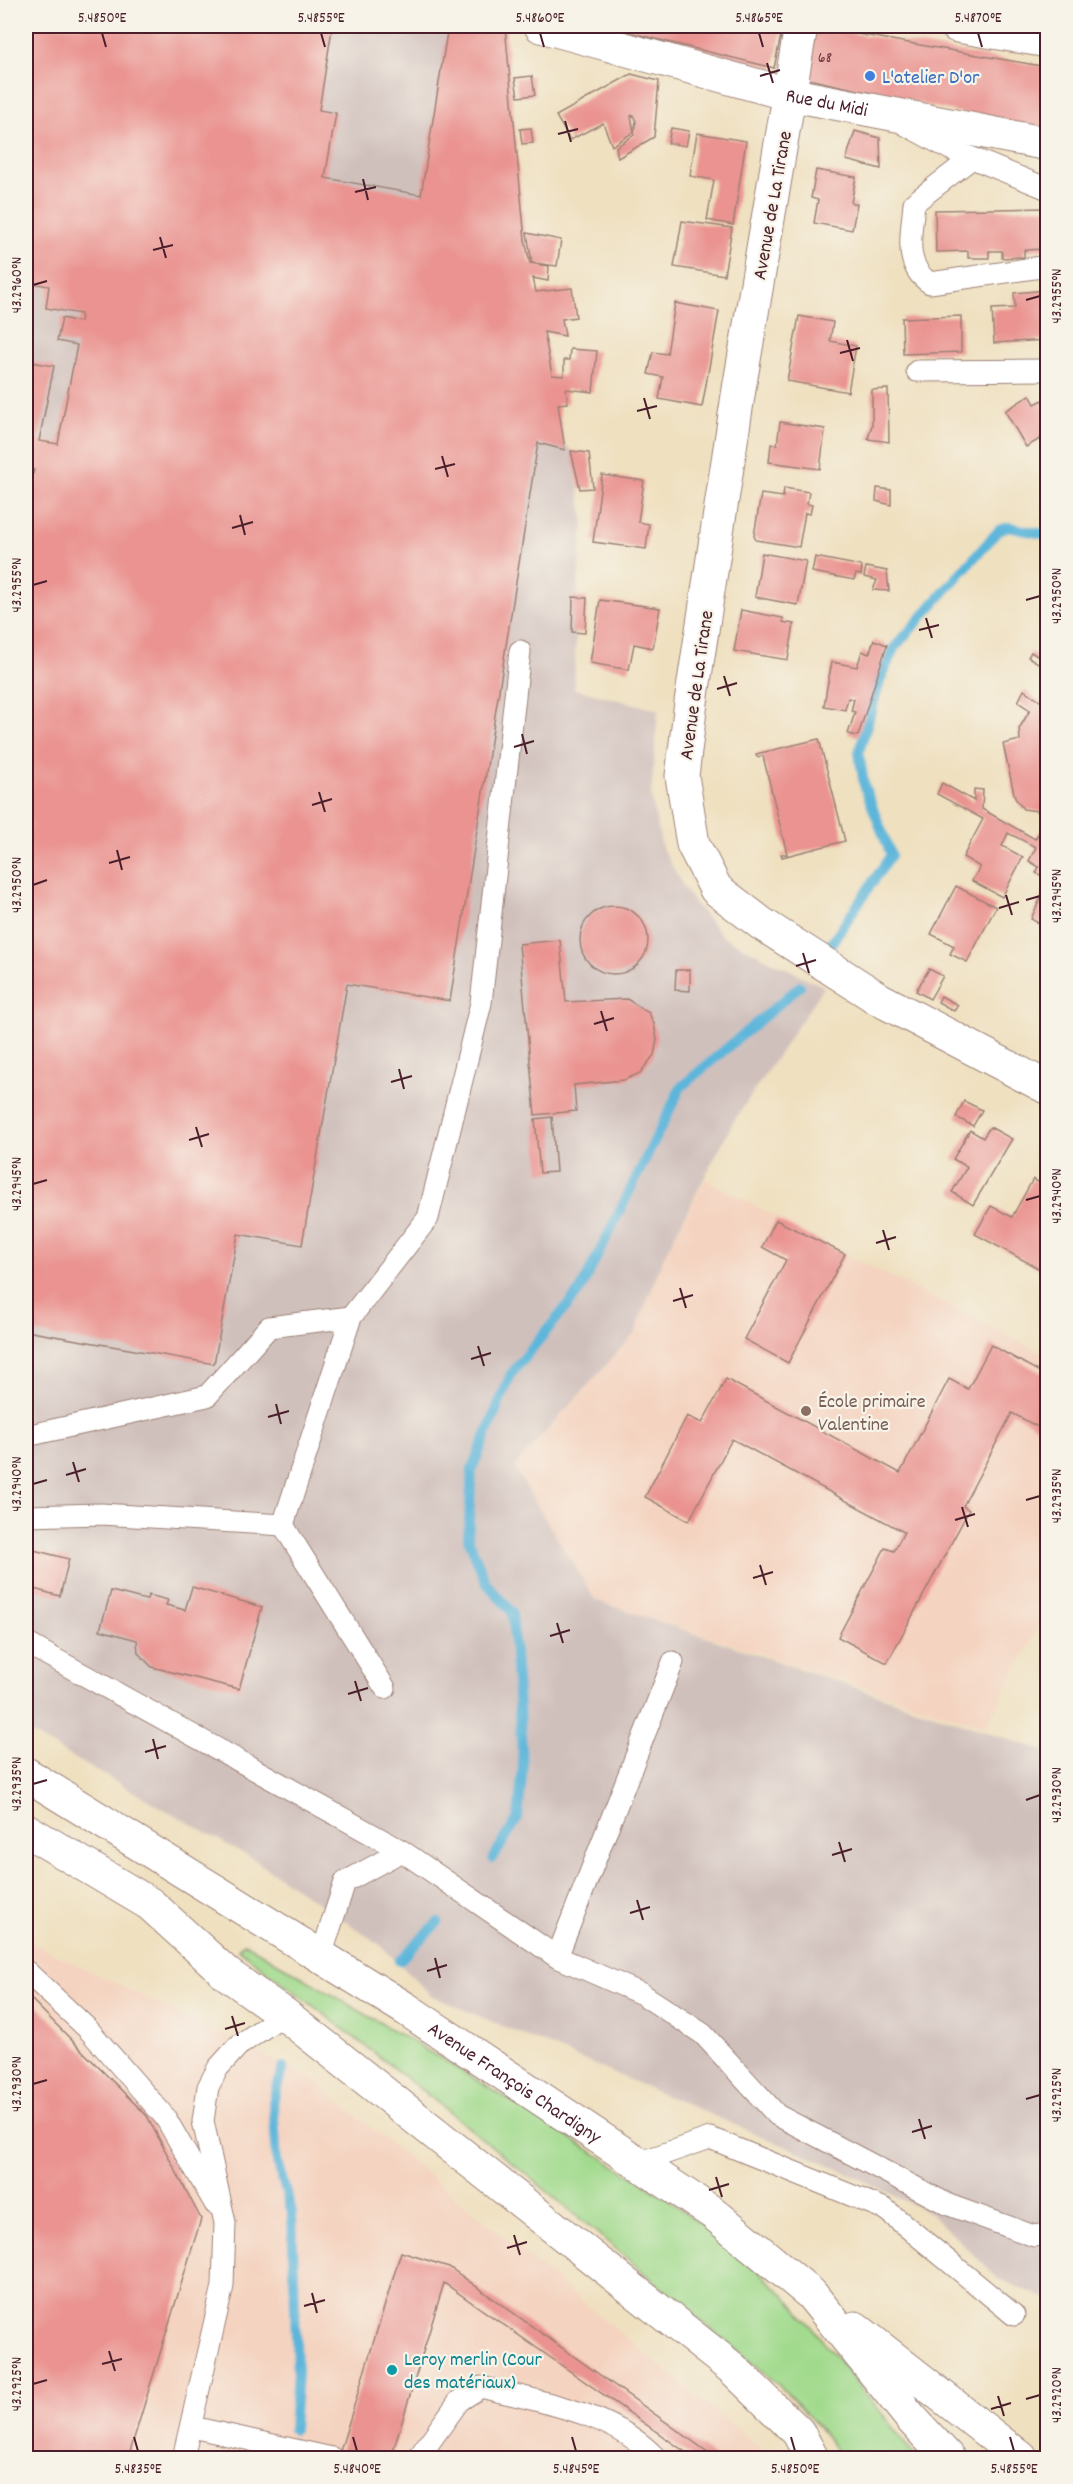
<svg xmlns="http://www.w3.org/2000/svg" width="1073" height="2484" viewBox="0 0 1073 2484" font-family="Dekko,sans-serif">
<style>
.built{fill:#f4d3c0}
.industrial{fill:#d0c0bc}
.green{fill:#a1da8d;stroke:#767c5c;stroke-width:1.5}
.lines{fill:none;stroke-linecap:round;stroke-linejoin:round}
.stream{stroke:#5db6da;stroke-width:10}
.building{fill:#ea9390}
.service-casing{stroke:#9c8076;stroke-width:23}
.minor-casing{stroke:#9c8076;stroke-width:35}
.tertiary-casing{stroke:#9c8076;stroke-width:35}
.primary-casing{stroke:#9c8076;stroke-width:35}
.service{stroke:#fff;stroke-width:21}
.minor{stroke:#fff;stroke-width:33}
.tertiary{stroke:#fff;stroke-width:33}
.primary{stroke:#fff;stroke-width:33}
.ticks{fill:none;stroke:#4a1f2b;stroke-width:2}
.shop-dot{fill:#3f7fe0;stroke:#f7f3e8;stroke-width:2}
.education-dot{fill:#8d6e63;stroke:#f7f3e8;stroke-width:2}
.culture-dot{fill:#0f9aa8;stroke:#f7f3e8;stroke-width:2}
.labels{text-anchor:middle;stroke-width:4.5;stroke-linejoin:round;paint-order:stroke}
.number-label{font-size:16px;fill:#723c44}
.shop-label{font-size:20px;fill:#366cbe;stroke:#f7f3e8;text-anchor:start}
.street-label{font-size:20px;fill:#4a1f2b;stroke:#f7f3e8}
.education-label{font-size:20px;fill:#785e54;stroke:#f7f3e8;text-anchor:start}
.culture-label{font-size:20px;fill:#0d838f;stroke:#f7f3e8;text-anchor:start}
.neatline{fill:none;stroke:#4a1f2b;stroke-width:2}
.ticks-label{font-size:15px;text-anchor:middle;fill:#4a1f2b}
</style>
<rect width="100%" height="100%" fill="#f7f3e8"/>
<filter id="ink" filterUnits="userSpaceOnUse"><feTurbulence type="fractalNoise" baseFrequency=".0167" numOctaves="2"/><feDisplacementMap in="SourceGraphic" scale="12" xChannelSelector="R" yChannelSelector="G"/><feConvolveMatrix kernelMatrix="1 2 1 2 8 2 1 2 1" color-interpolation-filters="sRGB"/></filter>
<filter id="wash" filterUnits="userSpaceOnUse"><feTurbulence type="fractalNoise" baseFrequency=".008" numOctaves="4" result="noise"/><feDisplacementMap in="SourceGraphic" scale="24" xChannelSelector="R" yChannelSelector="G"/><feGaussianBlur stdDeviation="1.35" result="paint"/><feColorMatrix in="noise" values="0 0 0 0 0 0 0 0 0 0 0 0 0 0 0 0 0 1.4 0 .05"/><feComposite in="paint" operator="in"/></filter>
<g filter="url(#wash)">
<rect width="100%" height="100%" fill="#efe0c0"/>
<g class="built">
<path d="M705,1179l140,75 202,101v257l-62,115 -390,-127 -81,-133 121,-134 29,-77z"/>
<path d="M26,1940l286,139 460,379h-746z"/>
</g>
<path class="industrial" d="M26,26h479l17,212 43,206 7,7 12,69 -6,60 -4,109 84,21 -7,86 11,52 26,47 35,42 101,50 -91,135 -69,134 -29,77 -121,134 81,133 452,152v547l-48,-20 -68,-65 -78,-39 -421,-179 -53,-52 -126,-85 -227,-128z"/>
<path class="green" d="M244,1943l223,131 197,122 81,62 50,48 122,152h-76c-45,-70 -105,-106 -166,-159 -142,-122 -287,-238 -437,-350z"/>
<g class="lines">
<g class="stream">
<path d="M831,944l60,-89 -27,-70 -5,-33 21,-71 14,-33 105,-118 9,-3 40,8"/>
<path d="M493,1858l25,-40 5,-53 -11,-153 -26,-29 -18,-45 4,-69 39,-95 70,-85 100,-202 119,-101"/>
<path d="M399,1961l39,-39"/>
<path d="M283,2067l-10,35 4,60 15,50 5,161 -4,56"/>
</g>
</g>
<g id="blocks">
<g class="building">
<path d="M26,26h287l19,3 -13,81 17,3 -11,65 96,17 27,-169h57l20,214 5,23 19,3 -1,15 -15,-3 3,14 36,-4 4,29 -14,2 3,17 -21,-4 8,43 12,1v-16h5l1,-11 27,2 -4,41 -27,-3 2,14 -10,1 7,46 -27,-7 -88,558 -103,-17 -45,261 -64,-11 -24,130 -188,-33v-858l7,1 1,-4 -8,-1v-108l28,5 -15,75 19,3 19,-99 -20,-4 5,-23 18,4 1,-8 -35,-6 3,-22 -23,-4z"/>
<path d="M603,26h180l-9,42z"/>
<path d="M811,26l236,41v65l-243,-54z"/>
<path d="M631,74l28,7 -5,56 -36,21 -2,-11 18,-12 2,-14 -3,-6 -2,1 3,16 -22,14 -9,-23 -33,17 -14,-24z"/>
<path d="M532,76l3,19 -17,2 -3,-19z"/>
<path d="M531,128l2,15 -11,1 -2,-15z"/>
<path d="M671,128l18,3 -3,15 -18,-3z"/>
<path d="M855,131l25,7 1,31 -35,-9z"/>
<path d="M697,133l49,8 -13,84 -26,-5 7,-40 -24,-4z"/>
<path d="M816,170l40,7 -5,26 6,1 -5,26 -38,-7 4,-23 -7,-2z"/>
<path d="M1047,208v41l-23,1v7l-22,1v-7h-13v7h-21v-7l-32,1 -1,-42z"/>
<path d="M682,221l50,7 -8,47 -50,-8z"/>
<path d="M527,233l34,7 -4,26 -25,-3z"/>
<path d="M1047,290v50l-53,3 -2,-34 23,-1 -1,-15z"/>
<path d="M675,303l44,8 -17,96 -43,-8 4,-22 -15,-3 5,-22 14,2z"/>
<path d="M799,316l34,6 -3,19 26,5 -8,46 -61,-11z"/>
<path d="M961,316v36l-58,2 -1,-36z"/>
<path d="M888,389l1,53 -21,-3 4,-14v-35z"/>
<path d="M1030,395l5,9 12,-6v37l-21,12 -21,-36z"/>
<path d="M780,422l45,7 -5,40 -51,-7 2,-18 6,1z"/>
<path d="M571,451l18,2 4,35 -13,1z"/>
<path d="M602,475l42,6 -6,41 11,2 -3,25 -53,-7z"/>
<path d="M784,488l25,4 -2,12 5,1 -2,9 -5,-1 -6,34 -43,-7 -2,-4 7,-42 22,3z"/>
<path d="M877,488l14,2v15l-15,-4z"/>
<path d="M762,553l44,8 -8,44 -43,-8z"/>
<path d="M815,557l47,9 -1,9 -5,-1 -2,6 -42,-8z"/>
<path d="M866,567l21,4 2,20 -16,-1 4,-10 -13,-3z"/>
<path d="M573,597l14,1 -2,35 -13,-1z"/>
<path d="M600,600l60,8 -7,40 -19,-4 -5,26 -39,-7z"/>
<path d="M741,610l42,8v4l11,2 -6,36 -54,-9z"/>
<path d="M874,640l13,5 -29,91 -10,-2 7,-22 -4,-1 3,-12 -6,-1 -3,12 -21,-4 3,-19 5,-25 25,5 5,-16 7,3z"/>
<path d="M1031,652l14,9 -2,5 -15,-9z"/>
<path d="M1047,688v128l-9,-5 -15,-2 -8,-11 -12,-54 17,-4 -1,-11 11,-19 -12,-8 6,-12 16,11z"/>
<path d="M819,739l26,102 -63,16 -1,-3h6l-24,-98 -6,1 -1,-3z"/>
<path d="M942,783l32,18v-12l9,1 -1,19 53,30 9,-14 3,1 -1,52 -10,-5 3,-6 -10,-6 7,-14 -28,-14 -6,13 21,11 -21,40 -30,-16 8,-14 -17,-10 20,-38 -46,-25z"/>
<path d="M1047,884v44l-16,-9z"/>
<path d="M956,886l40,21 -29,55 -17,-8 4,-8 -23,-12z"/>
<circle cx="614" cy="940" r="34"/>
<path d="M560,940l6,62 61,-3 22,14 5,11 3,16 -3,15 -14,18 -16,7 -50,5 2,26 -41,4 -16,-171z"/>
<path d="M929,969l14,7 -13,23 -14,-8z"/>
<path d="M676,970h14v21l-15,-1z"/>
<path d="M941,996l17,9 -4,6 -16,-9z"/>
<path d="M964,1101l18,9 -9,16 -17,-9z"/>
<path d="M552,1117l4,55 -16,1 -5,-54z"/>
<path d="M990,1127l22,12 -39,66 -21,-13 15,-25 -14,-8 17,-29 13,8z"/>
<path d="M1033,1179l14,8v86l-72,-39 16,-28 21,11z"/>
<path d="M776,1220l69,34 -57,109 -44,-24 42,-79 -24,-13z"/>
<path d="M991,1345l56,31v56l-35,-19 -49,93 6,4 -82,153 -49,-26 47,-89 9,3 10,-19 -172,-93 -43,82 -44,-24 42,-81 15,7 24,-44 174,94 49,-94 19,10z"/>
<path d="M26,1548l43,11 -9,37 -34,-9z"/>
<path d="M192,1587l70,20 -23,82 -87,-22 -14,-14 -1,-13 -37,-10 11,-39 35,9 3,-5 19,5 -2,5 19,5z"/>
<path d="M26,1994l121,122 54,103 -73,239h-102z"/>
<path d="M401,2252l48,15 267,191h-22l-250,-175 -53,175h-53z"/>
</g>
</g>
</g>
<g filter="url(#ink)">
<use href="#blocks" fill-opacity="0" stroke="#9c8076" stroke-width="1.5"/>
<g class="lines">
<defs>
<g id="service">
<path d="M904,124l46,25 98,40"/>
<path d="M972,158l-58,45c-2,29 -12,62 16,80l118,-17"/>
<path d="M917,371l131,-1"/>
<path d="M26,1436l181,-40 62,-69 82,-10"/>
<path d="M26,1516l75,-2 182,11 68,-208 77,-99 53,-215 39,-352"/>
<path d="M283,1525l102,163"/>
<path d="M26,1643l376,208"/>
<path d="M321,1956l24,-74 57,-31 155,106 116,-295"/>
<path d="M557,1957l85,37 61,40 74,81 172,90 85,31 14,-2"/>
<path d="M26,1971l62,58 77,88 50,87"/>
<path d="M638,2163l72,-25 175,71 129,106"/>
<path d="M192,2427l140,31"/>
<path d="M183,2458l40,-172 2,-63 -22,-102 5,-34 10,-19 20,-22 46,-32"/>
<path d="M418,2458l41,-57 22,-14c59,15 132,25 175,71"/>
</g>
<g id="minor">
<path id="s1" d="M541,26l247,68 260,50"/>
<path d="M801,26l-62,363 -48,313 -9,74 11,68 23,45 46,35 117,75 169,89"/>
</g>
<path id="tertiary" d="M957,26l91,15"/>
<g id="primary">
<path id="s2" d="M26,1774l380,235 307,204 98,81 100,124 37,40"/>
<path d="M26,1830l124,74 77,70 57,40 448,354 66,64 14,26"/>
<path d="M855,2328l166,130"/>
</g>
</defs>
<use href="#service" class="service-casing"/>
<use href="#minor" class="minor-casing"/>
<use href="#tertiary" class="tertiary-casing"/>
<use href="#primary" class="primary-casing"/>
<use href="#service" class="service"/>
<use href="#minor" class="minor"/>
<use href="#tertiary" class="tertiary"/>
<use href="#primary" class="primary"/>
</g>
</g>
<path class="ticks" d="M102,33l4,14M321,33l4,14M540,33l4,14M759,33l4,14M978,33l4,14M767,63l6,20M760,76l20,-6M565,121l6,21M558,134l20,-5M363,179l5,21M355,192l21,-5M160,237l6,21M153,250l20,-5M33,285l14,-4M1026,300l14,-4M847,340l6,21M840,353l20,-5M644,398l6,21M637,411l20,-5M442,456l6,21M435,469l20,-5M240,515l5,20M232,528l21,-6M33,585l14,-4M1026,600l14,-4M926,618l6,20M919,630l20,-5M724,676l6,20M717,689l20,-6M522,734l5,20M514,747l20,-6M319,792l6,20M312,805l20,-6M117,850l5,20M109,863l21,-6M33,885l14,-5M1006,895l6,20M1026,900l14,-4M999,908l20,-6M803,953l6,20M796,966l20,-6M601,1011l6,20M594,1024l20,-6M399,1069l5,20M391,1082l21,-6M196,1127l6,20M189,1140l20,-6M33,1184l14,-4M1026,1200l14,-4M883,1230l6,20M876,1243l20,-6M680,1288l6,20M673,1301l20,-6M478,1346l6,20M471,1359l20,-6M276,1404l5,20M268,1417l21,-6M73,1462l6,20M66,1475l20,-6M33,1484l14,-4M1026,1500l14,-4M962,1507l6,20M955,1520l20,-6M760,1565l6,20M753,1578l20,-6M557,1623l6,20M550,1636l20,-6M355,1681l6,20M348,1694l20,-6M153,1739l5,20M145,1752l21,-6M33,1784l14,-4M1026,1800l14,-5M839,1842l6,20M832,1855l20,-6M637,1900l6,20M630,1913l20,-6M435,1958l5,20M427,1971l20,-6M232,2016l6,20M225,2029l20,-6M33,2084l14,-4M1026,2099l14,-4M919,2119l6,20M912,2132l20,-6M716,2177l6,20M709,2190l20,-6M514,2235l6,20M507,2248l20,-6M312,2293l5,20M304,2306l21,-6M109,2351l6,20M102,2364l20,-5M33,2384l14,-4M998,2396l6,20M1026,2399l14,-4M991,2409l20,-6M134,2437l4,14M353,2437l4,14M572,2437l4,14M791,2437l4,14M1010,2437l4,14"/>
<circle class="shop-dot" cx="870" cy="76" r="6"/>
<circle class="education-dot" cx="806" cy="1411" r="6"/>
<circle class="culture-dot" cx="392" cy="2370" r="6"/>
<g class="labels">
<g class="number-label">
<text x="825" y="62">68</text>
</g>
<g class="shop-label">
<text x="882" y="83">L'atelier D'or</text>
</g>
<g class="street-label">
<text dy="7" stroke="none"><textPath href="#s1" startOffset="296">Rue du Midi</textPath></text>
<text transform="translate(771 205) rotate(-80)" y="7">Avenue de La Tirane</text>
<text transform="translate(695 685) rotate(-82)" y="7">Avenue de La Tirane</text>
<text dy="7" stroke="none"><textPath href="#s2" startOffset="578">Avenue François Chardigny</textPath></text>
</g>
<g class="education-label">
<text x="818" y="1407">École primaire<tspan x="818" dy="23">Valentine</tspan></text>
</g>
<g class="culture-label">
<text x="404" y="2365">Leroy merlin (Cour<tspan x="404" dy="23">des matériaux)</tspan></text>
</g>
</g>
<rect width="1073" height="2484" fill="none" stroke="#f7f3e8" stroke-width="66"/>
<rect x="33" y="33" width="1007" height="2418" class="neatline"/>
<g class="ticks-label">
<text x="102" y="22">5.4850°E</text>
<text x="321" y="22">5.4855°E</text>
<text x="540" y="22">5.4860°E</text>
<text x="759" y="22">5.4865°E</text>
<text x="978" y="22">5.4870°E</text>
<text transform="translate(16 285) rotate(-90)" y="5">43.2960°N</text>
<text transform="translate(1056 296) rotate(-90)" y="5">43.2955°N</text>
<text transform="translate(16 585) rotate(-90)" y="5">43.2955°N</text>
<text transform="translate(1056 596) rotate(-90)" y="5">43.2950°N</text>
<text transform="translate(16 885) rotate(-90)" y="5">43.2950°N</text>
<text transform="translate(1056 896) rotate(-90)" y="5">43.2945°N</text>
<text transform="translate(16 1184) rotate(-90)" y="5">43.2945°N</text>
<text transform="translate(1056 1196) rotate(-90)" y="5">43.2940°N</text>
<text transform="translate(16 1484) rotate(-90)" y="5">43.2940°N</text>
<text transform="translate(1056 1496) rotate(-90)" y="5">43.2935°N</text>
<text transform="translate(16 1784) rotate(-90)" y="5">43.2935°N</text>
<text transform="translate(1056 1795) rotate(-90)" y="5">43.2930°N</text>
<text transform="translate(16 2084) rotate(-90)" y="5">43.2930°N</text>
<text transform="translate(1056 2095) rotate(-90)" y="5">43.2925°N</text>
<text transform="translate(16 2384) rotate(-90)" y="5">43.2925°N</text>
<text transform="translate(1056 2395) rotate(-90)" y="5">43.2920°N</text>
<text x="138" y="2473">5.4835°E</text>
<text x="357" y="2473">5.4840°E</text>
<text x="576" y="2473">5.4845°E</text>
<text x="795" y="2473">5.4850°E</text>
<text x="1014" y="2473">5.4855°E</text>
</g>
</svg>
